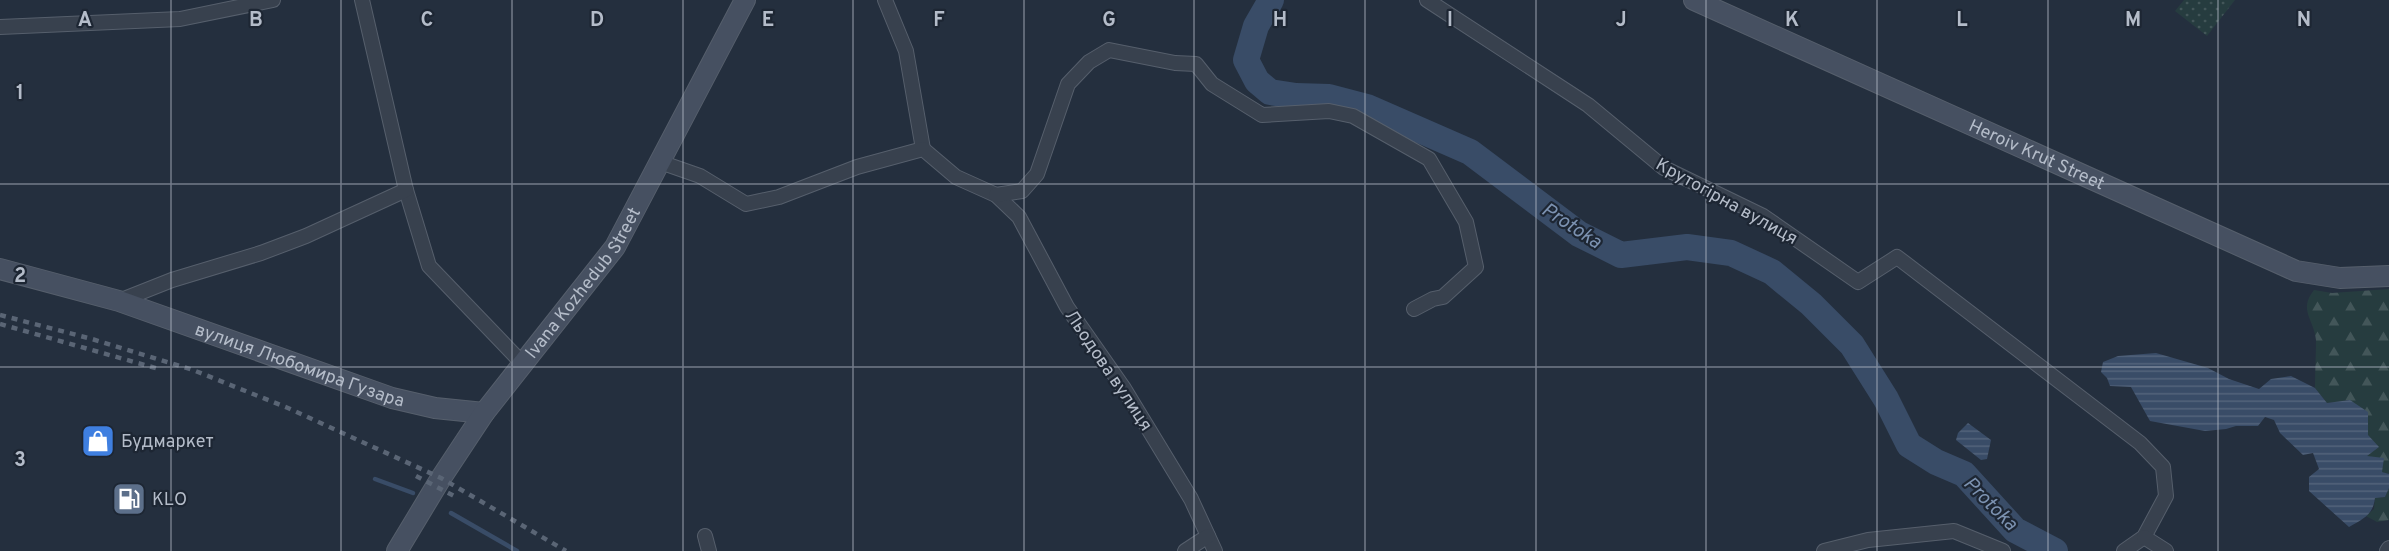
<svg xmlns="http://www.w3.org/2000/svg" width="2389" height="551" viewBox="0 0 2389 551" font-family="Overpass,sans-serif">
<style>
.forest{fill:url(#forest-firs)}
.park{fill:url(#park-dots)}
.water{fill:url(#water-rules)}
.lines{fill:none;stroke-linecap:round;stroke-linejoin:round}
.stream{stroke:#394c67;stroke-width:4.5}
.river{stroke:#394c67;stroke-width:26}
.street-casing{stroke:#565f6c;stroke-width:16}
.secondary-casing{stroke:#565f6c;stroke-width:22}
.street{stroke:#38414e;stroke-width:14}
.secondary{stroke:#465061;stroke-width:20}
.rail{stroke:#5a6575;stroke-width:4.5;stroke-dasharray:6 6;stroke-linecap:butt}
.grid{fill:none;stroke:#b4bcc9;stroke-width:1.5;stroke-opacity:0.55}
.labels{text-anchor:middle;stroke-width:4.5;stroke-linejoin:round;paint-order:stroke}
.street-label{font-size:18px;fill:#b4bcc9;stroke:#1d2633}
.poi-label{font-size:18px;fill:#b4bcc9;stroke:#1d2633;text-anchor:start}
.water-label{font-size:20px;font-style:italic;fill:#7c92b1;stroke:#1d2633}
.grid-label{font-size:20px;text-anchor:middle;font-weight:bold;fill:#b4bcc9;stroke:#1d2633;stroke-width:4.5;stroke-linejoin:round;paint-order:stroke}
</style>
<defs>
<pattern id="forest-firs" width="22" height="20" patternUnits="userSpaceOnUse" patternTransform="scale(1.5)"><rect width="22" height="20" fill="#263c3f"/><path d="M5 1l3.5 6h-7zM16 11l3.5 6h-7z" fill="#435659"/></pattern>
<pattern id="park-dots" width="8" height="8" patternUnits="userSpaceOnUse" patternTransform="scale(1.5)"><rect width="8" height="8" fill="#263c3f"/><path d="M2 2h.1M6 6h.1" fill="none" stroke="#435659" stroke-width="1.8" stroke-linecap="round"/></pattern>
<pattern id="water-rules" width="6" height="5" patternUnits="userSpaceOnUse" patternTransform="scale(1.5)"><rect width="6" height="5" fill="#394c67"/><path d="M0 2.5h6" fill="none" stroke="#53647b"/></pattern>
</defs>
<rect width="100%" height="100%" fill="#242f3e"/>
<g class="forest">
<path d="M2389,289v185l-7,-2 -15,-15 1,-22 -18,-35 -23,3 -12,-15c0,-16 1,-33 1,-48 -2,-21 -18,-30 -2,-50l18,3z"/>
<path d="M2389,488v32l-12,2 -11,-6 8,-7 1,-11 10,-1z"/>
</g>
<path class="park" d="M2184,0h51l-28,36 -32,-25z"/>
<g class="water">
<path d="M2156,353l52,15 21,11 30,10 12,-10 20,-3 24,12 12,15 23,-3 18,12v23l11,12 -12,9 17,2 -2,14 7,2v14l-4,9 -10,1c-2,17 -12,21 -26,29l-40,-36v-14l10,-8 -6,-16 -10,2 -23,-22 -6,-13 -9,-3 -7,9h-22l-10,3 -21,2 -55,-10 -19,-34 -21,-1 -3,-8 -6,-6 2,-10 15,-6z"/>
<path d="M1968,423l23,17 -4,19 -6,1 -25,-20 2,-7z"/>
</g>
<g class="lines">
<g class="stream">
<path d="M375,479l38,14"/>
<path d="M451,513l66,38"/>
</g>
<path class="river" d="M1271,0l-15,26 -10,34 11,21 13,11 26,4 33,1 38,10 103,45 109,82 42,21 66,-8 44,6 41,19 39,32 41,41 34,54 23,46 27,17 28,12 51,56 40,21"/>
<defs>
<g id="street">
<path d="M362,0l44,190 23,76 95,99"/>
<path d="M885,0l21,51 17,98"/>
<path d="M1427,0l161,105 76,63 99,48 95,66 39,-25 243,186 23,24 3,29 -22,41 -20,14"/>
<path d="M0,27l180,-8 93,-19"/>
<path d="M660,162l40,14 46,28 33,-7 78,-30 66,-18 33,28 40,18 23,22 48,90 56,80 68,112 24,52"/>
<path d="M996,195l26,-4 15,-17 31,-90 21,-22 20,-12 66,13 21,1 16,20 50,31 67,-4 24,5 76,43 37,63 10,45 -33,30 -10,2 -19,10"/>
<path d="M119,301l53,-21 89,-27 45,-17 100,-46"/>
<path d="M705,536l4,15"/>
<path d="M2144,537l22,14"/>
<path d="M1185,551l23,-15"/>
<path d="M1824,551l44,-11 86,-9 49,20"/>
<path d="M2387,551l2,-3"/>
</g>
<g id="secondary">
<path id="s1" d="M1694,0l602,271 44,7 49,-2"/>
<path id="s2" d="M0,269l119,32 273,97 43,10 49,5"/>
<path id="s3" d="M397,551l44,-73 43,-65 131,-166 130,-247"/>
</g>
</defs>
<use href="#street" class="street-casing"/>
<use href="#secondary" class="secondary-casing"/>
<use href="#street" class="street"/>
<use href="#secondary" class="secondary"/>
<g class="rail">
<path d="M0,315l92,24 101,31 95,38 153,70 125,73"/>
<path d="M0,324l159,45"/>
<path d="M416,476l40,21"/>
</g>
</g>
<path class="grid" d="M171,0v551M341,0v551M512,0v551M683,0v551M853,0v551M1024,0v551M1194,0v551M1365,0v551M1536,0v551M1706,0v551M1877,0v551M2048,0v551M2218,0v551M0,184h2389M0,367h2389"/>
<defs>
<symbol id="shop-square" viewBox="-11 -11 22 22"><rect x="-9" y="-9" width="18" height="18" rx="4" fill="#3f7fe0" stroke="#1d2633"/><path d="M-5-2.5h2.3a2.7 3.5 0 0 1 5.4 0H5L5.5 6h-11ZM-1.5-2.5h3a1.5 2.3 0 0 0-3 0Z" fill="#fff"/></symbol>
<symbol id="fuel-square" viewBox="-11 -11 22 22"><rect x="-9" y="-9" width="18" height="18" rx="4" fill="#5c6f8a" stroke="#1d2633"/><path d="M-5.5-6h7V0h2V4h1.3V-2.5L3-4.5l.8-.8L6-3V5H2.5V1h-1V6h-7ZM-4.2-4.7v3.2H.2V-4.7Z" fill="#fff"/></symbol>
</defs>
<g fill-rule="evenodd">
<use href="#shop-square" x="79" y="422" width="38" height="38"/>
<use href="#fuel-square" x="110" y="480" width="38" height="38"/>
</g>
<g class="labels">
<g class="street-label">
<text dy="6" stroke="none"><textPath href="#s1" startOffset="376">Heroiv Krut Street</textPath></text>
<text transform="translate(1727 201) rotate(29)" y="6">Крутогірна вулиця</text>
<text dy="6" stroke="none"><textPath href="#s3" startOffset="327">Ivana Kozhedub Street</textPath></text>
<text dy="6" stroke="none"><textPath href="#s2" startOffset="315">вулиця Любомира Гузара</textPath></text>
<text transform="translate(1109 370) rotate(56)" y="6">Льодова вулиця</text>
</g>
<g class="poi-label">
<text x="121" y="447">Будмаркет</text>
<text x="152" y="505">KLO</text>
</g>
<g class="water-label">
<text transform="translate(1572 225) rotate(33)" y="7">Protoka</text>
<text transform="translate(1991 503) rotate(45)" y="7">Protoka</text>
</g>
</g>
<g class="grid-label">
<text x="85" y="26">A</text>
<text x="256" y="26">B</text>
<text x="427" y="26">C</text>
<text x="597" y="26">D</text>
<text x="768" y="26">E</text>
<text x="939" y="26">F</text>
<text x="1109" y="26">G</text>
<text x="1280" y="26">H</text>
<text x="1450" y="26">I</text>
<text x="1621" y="26">J</text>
<text x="1792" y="26">K</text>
<text x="1962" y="26">L</text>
<text x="2133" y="26">M</text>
<text x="2304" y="26">N</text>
<text x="20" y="99">1</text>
<text x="20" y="282">2</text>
<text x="20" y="466">3</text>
</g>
</svg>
